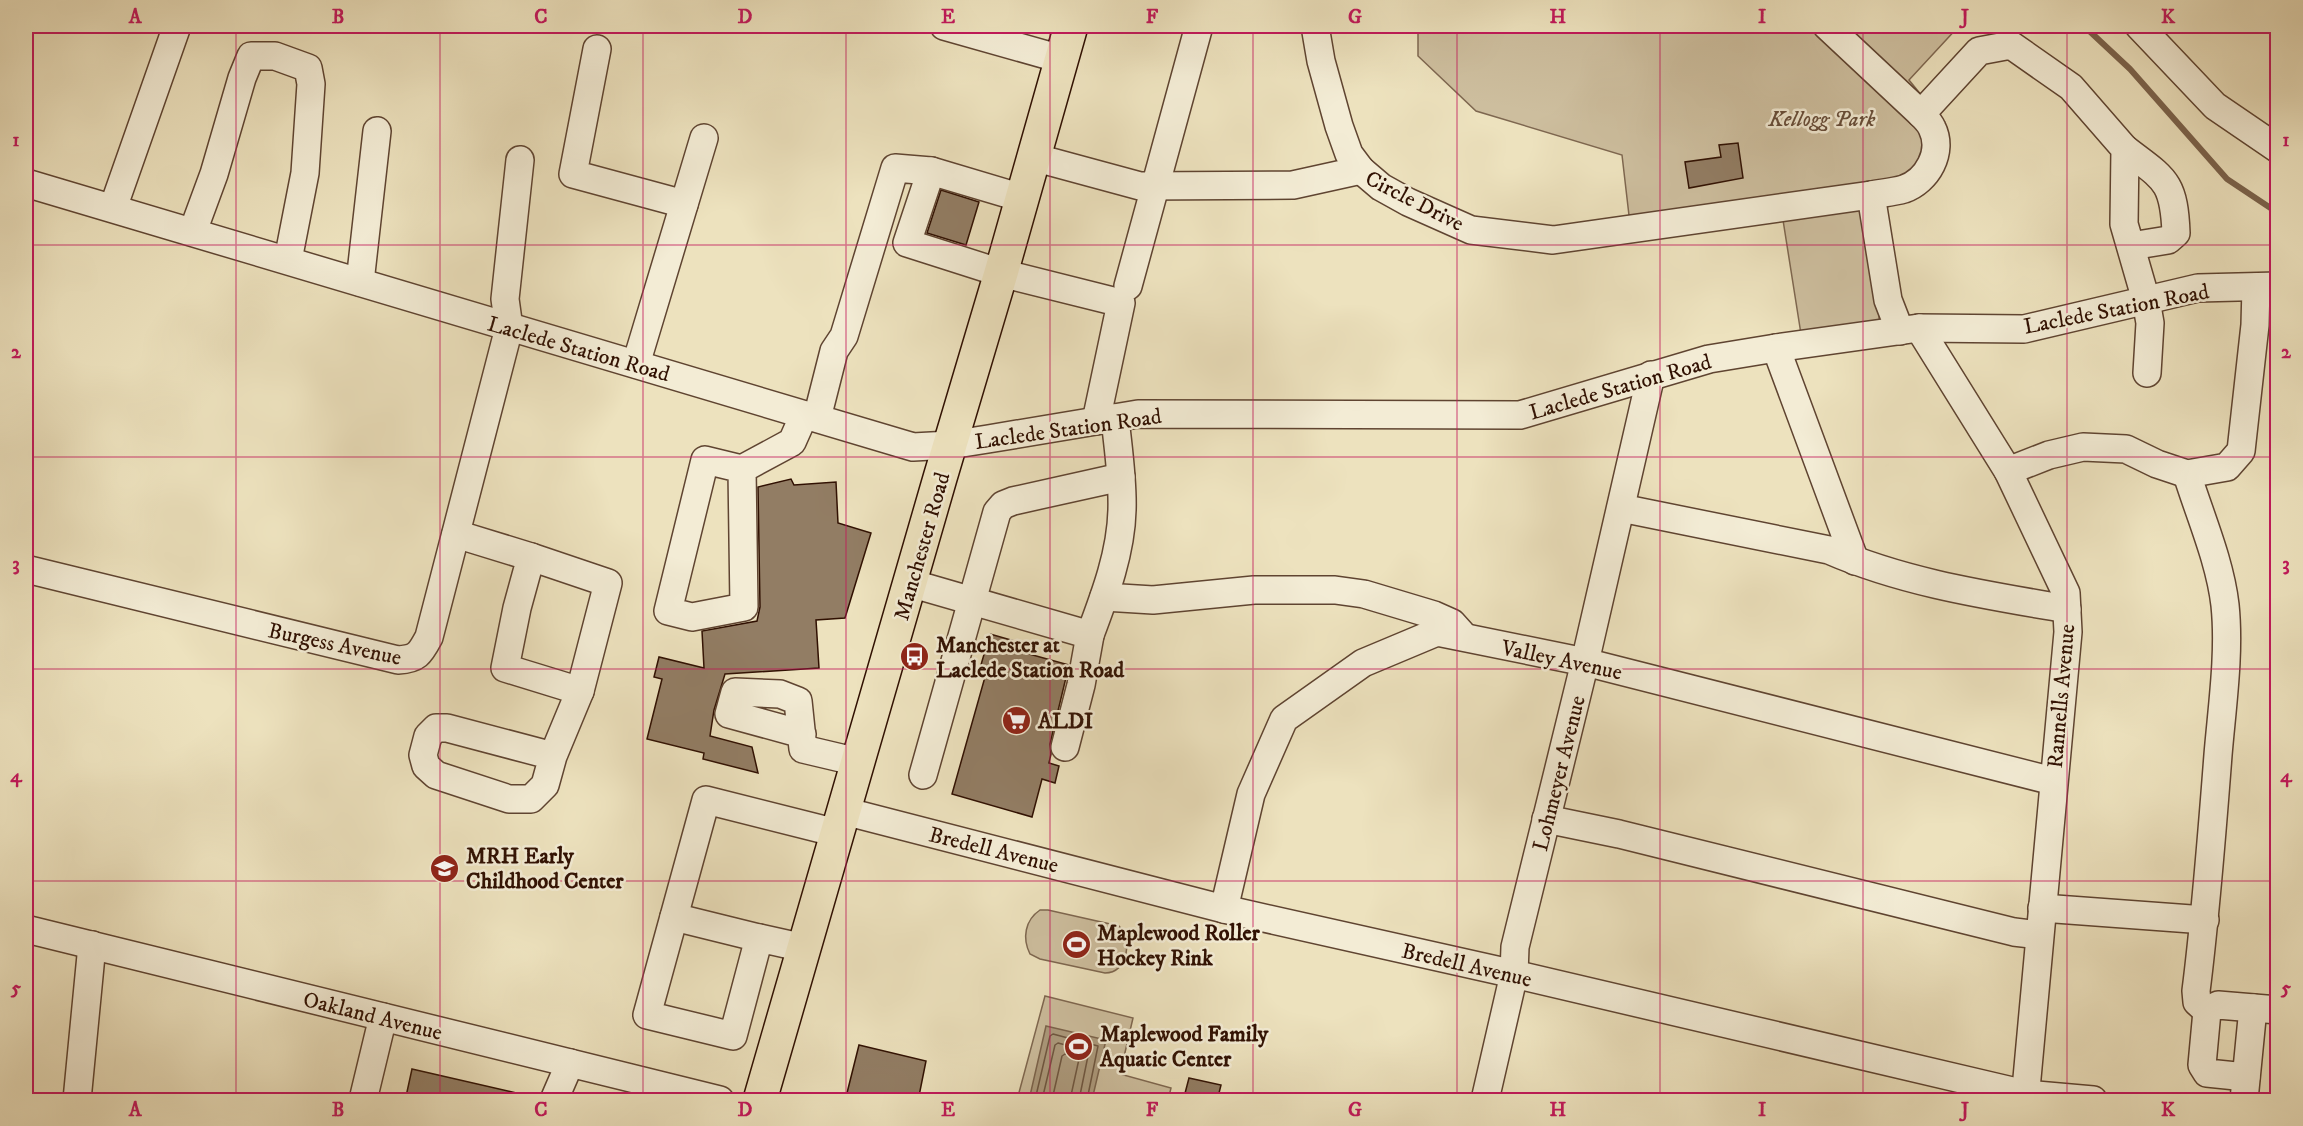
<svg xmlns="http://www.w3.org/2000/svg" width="2303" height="1126" viewBox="0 0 2303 1126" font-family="'IM FELL DW Pica',serif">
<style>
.green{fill:#cdbe9e;stroke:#7e6750;stroke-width:1.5}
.water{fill:#ad9b7e;stroke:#7b634c;stroke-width:1.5}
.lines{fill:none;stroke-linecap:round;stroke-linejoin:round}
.shore{stroke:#6e5640;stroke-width:1.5}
.stream{stroke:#7b634c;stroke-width:6}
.building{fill:#927d64;stroke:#301002;stroke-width:1.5}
.minor-casing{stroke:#5f4431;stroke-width:30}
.major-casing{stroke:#301002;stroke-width:36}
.minor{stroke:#f3ecd5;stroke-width:27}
.major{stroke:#ede2be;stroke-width:33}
.grid{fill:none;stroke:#c2185b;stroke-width:1.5;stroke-opacity:0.55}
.labels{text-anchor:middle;stroke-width:5;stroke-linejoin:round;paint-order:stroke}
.park-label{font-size:22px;font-style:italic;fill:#674d39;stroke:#f3ecd5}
.street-label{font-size:22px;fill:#301002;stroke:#f3ecd5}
.poi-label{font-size:22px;font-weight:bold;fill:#301002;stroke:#f3ecd5;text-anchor:start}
.neatline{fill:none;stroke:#c2185b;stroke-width:2}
.grid-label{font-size:20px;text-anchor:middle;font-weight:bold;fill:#c2185b}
</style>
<rect width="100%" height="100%" fill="#ede2be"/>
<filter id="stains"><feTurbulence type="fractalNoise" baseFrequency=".00333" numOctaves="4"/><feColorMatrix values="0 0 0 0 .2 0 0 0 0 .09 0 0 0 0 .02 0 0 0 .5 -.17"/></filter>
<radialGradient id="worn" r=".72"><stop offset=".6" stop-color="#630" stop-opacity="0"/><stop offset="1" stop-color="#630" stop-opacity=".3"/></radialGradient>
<g class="green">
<path d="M1418,26h541l-50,54 17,21 21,34 -61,74 -7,111 -78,14 -21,-133 -150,23 -8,-69 -146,-44 -58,-55z"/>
<path d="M1040,910h8l71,16c14,14 9,47 -14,47l-65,-14 -10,-5c-8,-16 -5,-34 10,-44z"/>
<path d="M1045,996l88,22 -13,56 51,14 -3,12h-151z"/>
</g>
<path class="water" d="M1046,1026l60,14 -14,60h-63z"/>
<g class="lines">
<g class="shore">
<path d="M1035,1100l15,-64 3,-2 45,12 -11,54"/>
<path d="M1042,1100l13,-55 3,-2 31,8 -10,49"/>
<path d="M1052,1100l10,-44 3,-2 12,2 2,3 -9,41"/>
</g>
<path class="stream" d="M2084,26l46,43 97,110 45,30 6,1"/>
</g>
<g class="building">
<path d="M1738,143l5,35 -54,10 -4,-26 36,-5 -2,-12z"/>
<path d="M941,190l38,12 -13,43 -39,-12z"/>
<path d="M791,479l3,6 42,-3 2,41 33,10 -26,85 -29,2 3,48 -94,6 -11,36 -4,26 42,11 6,26 -55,-14 1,-6 -57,-14 15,-60 -8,-2 5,-20 45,11 -2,-37 55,-10 3,-14 -2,-120z"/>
<path d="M990,634l42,12 -3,8 40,11 -19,79 1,10 -2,9 10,3 -4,17 -13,-4 -10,38 -80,-23 33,-117 -7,-2z"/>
<path d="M859,1045l67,16 -8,40h-63l1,-2 -10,-2z"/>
<path d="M412,1069l109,25 -1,7h-115z"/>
<path d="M1189,1078l32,7 -4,16h-34z"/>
</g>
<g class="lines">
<defs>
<g id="minor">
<path d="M944,26l117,33"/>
<path d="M1315,26l6,35 18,65 10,28 12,16 20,17 27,15 63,28 82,10 318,-45c11,-2 23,-3 33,-6 23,-8 40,-37 28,-61 -2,-5 -7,-10 -11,-14l-94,-88"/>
<path d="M2139,26l76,80 63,43"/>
<path d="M597,49l-24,125 111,30"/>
<path d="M1921,114l58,-63 32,-6 60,42 54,62 -1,75 22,76 4,23 -3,50"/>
<path d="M2125,149c39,30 49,31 51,84l-8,7 -37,6"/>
<path d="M1033,157l107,29 153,-1 68,-15"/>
<path d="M26,183l887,264 37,-2 38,-6 150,-25 382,1 189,-56 67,-11 143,-20 105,1 174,-41 80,-2"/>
<path d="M1871,195l17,105 12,31"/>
<path d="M1022,198l-91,-27 -24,72 94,30 120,30 -25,118"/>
<path d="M113,208l64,-182"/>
<path d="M193,231l21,-57 28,-96 9,-22h24l33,12 3,16 -6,89 -17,87"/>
<path d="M360,282l17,-151"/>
<path d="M1128,286l71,-260"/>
<path d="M1919,328l89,143 58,122 2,39 -43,468"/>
<path d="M1776,348l79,213"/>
<path d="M636,364l68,-226"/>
<path d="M817,418l17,-67 10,-15 51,-168 36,3"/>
<path d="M742,469l-37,-9 -37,151 24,6 52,-10 -2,-138 50,-27 12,-27"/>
<path d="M2008,471l41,-16 34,-8 43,2 31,15 30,10 40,-7 14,-16 14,-126 1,-38"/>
<path d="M2187,474c13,42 33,87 38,131 5,48 -3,102 -7,150 -6,79 -12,157 -22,236l1,11 10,9"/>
<path d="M1621,508l208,42c76,33 157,45 238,59"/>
<path d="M456,534l75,23 -14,51 -12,60 75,23 -27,65 -8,29 -14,14h-22l-73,-24 -10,-9 -3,-11 5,-19 8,-8h11l106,28"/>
<path d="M531,557l77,26 -28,108"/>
<path d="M26,569l372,91c19,-1 22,-6 31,-23l80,-309 -4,-29 15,-139"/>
<path d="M910,583l180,52c15,-40 31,-82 32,-125 1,-31 -4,-62 -7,-92"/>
<path d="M1104,597l49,3 101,-10h81l29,4 70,21 18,8 9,10"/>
<path d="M802,734l-73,-20 6,-22 45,2 18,7 5,48 55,13"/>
<path d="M1065,747l16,-62 9,-50"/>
<path d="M923,775l74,-263 6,-7 10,-4 108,-24"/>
<path d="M844,811l380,98 290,65 511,120 68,6"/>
<path d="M1546,819l73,15 395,98 25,3"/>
<path d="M2042,908l163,12"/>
<path d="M1224,909l27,-115 33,-75 79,-56 74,-31 148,30 468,119"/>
<path d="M674,917l85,21"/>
<path d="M26,929l694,171"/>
<path d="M804,948l-45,-10 -26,98 -86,-21 59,-215 131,33"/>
<path d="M2246,1077l-39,-4 -5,-8 5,-54 11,-6 60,5"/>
<path d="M77,1100l15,-155"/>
<path d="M363,1100l20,-83"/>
<path d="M554,1100l16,-37"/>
<path d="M1485,1100l29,-126 1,-27 70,-285 66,-287"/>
<path d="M2244,1100l9,-92"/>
</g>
<path id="major" d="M760,1100l180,-622 61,-205 70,-247"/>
</defs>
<use href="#minor" class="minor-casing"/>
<use href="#major" class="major-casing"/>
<use href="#minor" class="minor"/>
<use href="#major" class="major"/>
</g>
<path class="grid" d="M236,26v1074M440,26v1074M643,26v1074M846,26v1074M1050,26v1074M1253,26v1074M1457,26v1074M1660,26v1074M1863,26v1074M2067,26v1074M26,245h2252M26,457h2252M26,669h2252M26,881h2252"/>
<defs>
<symbol id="bus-disc" viewBox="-11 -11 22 22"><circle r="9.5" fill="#8f2418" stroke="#f3ecd5"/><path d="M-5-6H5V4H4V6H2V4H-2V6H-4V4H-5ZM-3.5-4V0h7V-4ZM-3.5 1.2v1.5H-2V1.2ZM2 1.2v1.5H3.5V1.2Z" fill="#fff"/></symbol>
<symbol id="supermarket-disc" viewBox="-11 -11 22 22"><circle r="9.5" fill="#8f2418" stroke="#f3ecd5"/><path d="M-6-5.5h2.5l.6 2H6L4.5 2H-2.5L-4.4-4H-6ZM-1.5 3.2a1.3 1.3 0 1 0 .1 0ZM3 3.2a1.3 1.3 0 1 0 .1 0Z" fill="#fff"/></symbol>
<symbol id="school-disc" viewBox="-11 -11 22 22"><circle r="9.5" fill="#8f2418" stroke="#f3ecd5"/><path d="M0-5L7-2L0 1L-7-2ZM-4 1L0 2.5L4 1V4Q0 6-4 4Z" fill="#fff"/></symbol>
<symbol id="stadium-disc" viewBox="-11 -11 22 22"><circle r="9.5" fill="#8f2418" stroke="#f3ecd5"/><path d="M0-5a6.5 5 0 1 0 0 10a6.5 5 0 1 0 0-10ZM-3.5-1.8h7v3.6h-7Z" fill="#fff"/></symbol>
</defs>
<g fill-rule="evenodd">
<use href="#bus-disc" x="898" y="640" width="33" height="33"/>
<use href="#supermarket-disc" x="1000" y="704" width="33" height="33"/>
<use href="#school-disc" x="428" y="852" width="33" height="33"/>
<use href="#stadium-disc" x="1060" y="928" width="33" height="33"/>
<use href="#stadium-disc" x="1062" y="1030" width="33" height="33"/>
</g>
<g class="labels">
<g class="park-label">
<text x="1822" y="126">Kellogg Park</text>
</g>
<g class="street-label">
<text transform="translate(1415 200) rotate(27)" y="8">Circle Drive</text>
<text transform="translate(2116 308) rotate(-11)" y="8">Laclede Station Road</text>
<text transform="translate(579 348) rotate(16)" y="8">Laclede Station Road</text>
<text transform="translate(1620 386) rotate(-16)" y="8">Laclede Station Road</text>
<text transform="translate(1068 428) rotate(-8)" y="8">Laclede Station Road</text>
<text transform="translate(921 546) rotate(-74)" y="8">Manchester Road</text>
<text transform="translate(335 643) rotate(12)" y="8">Burgess Avenue</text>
<text transform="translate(1562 659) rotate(12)" y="8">Valley Avenue</text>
<text transform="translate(2060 696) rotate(-85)" y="8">Rannells Avenue</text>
<text transform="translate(1558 773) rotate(-76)" y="8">Lohmeyer Avenue</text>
<text transform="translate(994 849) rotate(14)" y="8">Bredell Avenue</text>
<text transform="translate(1467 964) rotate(13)" y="8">Bredell Avenue</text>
<text transform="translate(373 1015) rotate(14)" y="8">Oakland Avenue</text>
</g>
<g class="poi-label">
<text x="936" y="652">Manchester at<tspan x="936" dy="25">Laclede Station Road</tspan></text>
<text x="1038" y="728">ALDI</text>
<text x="466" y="863">MRH Early<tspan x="466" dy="25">Childhood Center</tspan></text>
<text x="1097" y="940">Maplewood Roller<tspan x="1097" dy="25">Hockey Rink</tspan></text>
<text x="1100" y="1041">Maplewood Family<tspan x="1100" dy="25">Aquatic Center</tspan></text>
</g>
</g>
<rect width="2303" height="1126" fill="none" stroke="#ede2be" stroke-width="66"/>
<rect x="33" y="33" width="2237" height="1060" class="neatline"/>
<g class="grid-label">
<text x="135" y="23">A</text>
<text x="338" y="23">B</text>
<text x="541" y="23">C</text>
<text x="745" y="23">D</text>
<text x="948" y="23">E</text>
<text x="1152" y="23">F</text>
<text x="1355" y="23">G</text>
<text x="1558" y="23">H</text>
<text x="1762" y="23">I</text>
<text x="1965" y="23">J</text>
<text x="2168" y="23">K</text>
<text x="16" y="146">1</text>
<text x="2286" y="146">1</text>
<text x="16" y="358">2</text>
<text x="2286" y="358">2</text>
<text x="16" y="570">3</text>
<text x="2286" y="570">3</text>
<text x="16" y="782">4</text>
<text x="2286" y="782">4</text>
<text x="16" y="994">5</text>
<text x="2286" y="994">5</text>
<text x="135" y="1116">A</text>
<text x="338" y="1116">B</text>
<text x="541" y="1116">C</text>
<text x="745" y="1116">D</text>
<text x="948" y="1116">E</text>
<text x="1152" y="1116">F</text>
<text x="1355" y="1116">G</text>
<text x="1558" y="1116">H</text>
<text x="1762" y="1116">I</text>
<text x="1965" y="1116">J</text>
<text x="2168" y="1116">K</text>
</g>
<rect width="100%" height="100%" filter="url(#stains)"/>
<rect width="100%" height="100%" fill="url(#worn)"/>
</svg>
